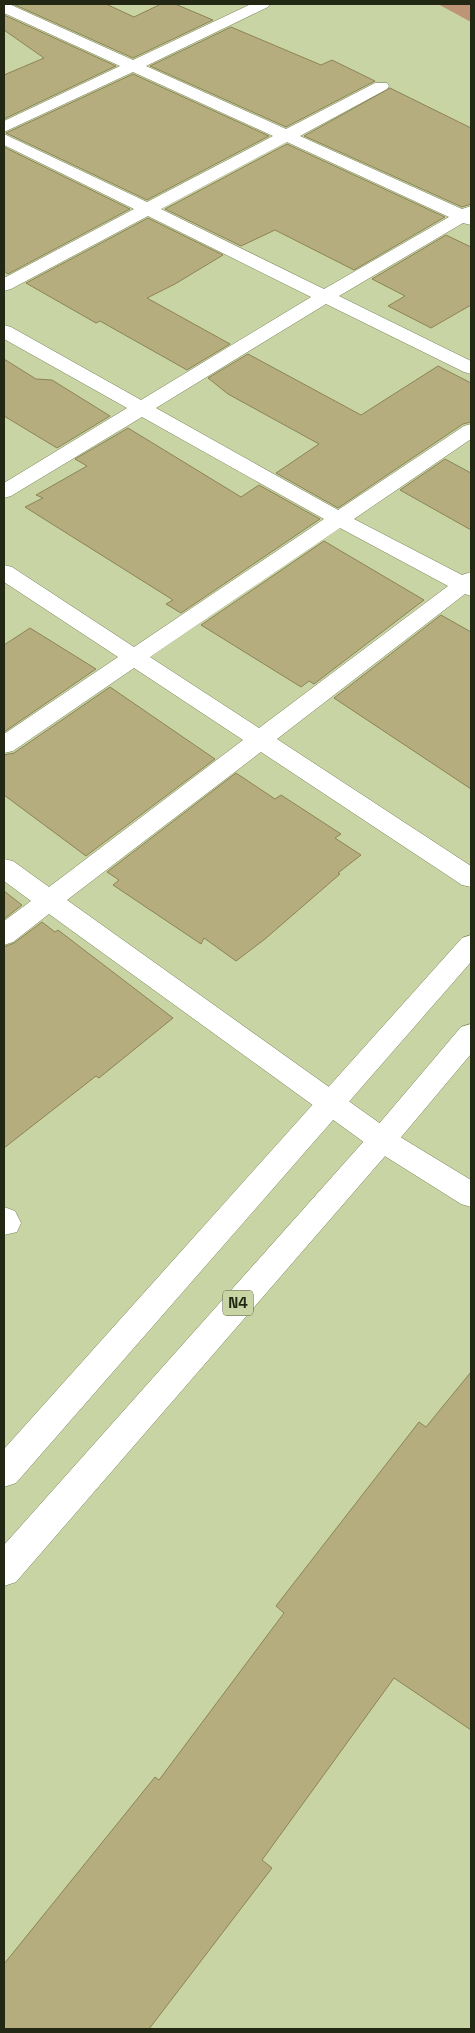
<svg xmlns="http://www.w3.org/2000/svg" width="475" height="2033" viewBox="0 0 475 2033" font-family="'Space Grotesk',sans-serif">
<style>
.green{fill:#bd9576}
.building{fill:#b5ad7d;stroke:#8c8456}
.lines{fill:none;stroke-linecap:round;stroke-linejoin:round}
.minor-casing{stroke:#778255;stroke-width:1}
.highway-casing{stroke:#778255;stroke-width:1}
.minor{fill:#fff;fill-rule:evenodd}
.highway{fill:#fff;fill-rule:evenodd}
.labels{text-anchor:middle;stroke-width:4;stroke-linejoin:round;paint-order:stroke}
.shield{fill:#c8d4a4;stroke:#545c40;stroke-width:1}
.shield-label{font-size:15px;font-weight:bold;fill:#232815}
</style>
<rect width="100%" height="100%" fill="#c8d4a4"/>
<path class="green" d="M438,4h33v18z"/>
<g class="building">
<path d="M13,4h93l28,13 27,-13h14l38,16 -80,38z"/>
<path d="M4,15l112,51 -112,53v-44l40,-17 -40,-28z"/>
<path d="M231,27l90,38 11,-5 43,21 -89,46 -136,-61z"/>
<path d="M133,74l136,62 -122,64 -141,-67z"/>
<path d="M390,88l81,40v76l-9,3 -158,-71z"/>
<path d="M287,144l158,73 -91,53 -79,-40 -34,16 -76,-37z"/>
<path d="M4,147l126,62 -122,65 -4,-3z"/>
<path d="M148,218l75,37 -48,29 -28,14 83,46 -43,26 -87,-49 -4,2 -70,-40z"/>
<path d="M446,235l25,12v58l-40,23 -43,-22 17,-10 -33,-17z"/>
<path d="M248,354l113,61 77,-49 33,17v39l-8,2 -125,84 -62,-35 43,-29 -91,-50 -20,-16z"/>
<path d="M4,359l32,20 16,1 58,36 -53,32 -53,-32z"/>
<path d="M128,428l113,69 18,-12 61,34 -139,94 -15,-9 7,-4 -148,-93 18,-9 -7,-3 51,-29 -12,-7z"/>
<path d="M445,459l26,14v57l-71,-40z"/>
<path d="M324,541l100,59 -110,84 -5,-3 -8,6 -100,-62z"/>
<path d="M441,615l30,17v157l-137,-91z"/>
<path d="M30,628l66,41 -92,63v-87z"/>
<path d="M110,687l105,72 -129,97 -82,-61v-40l10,-2z"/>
<path d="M236,773l39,26 6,-4 60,39 -6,4 26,17 -23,18 2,1 -75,65 -29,22 -32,-23 -3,6 -88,-59 6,-5 -12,-8z"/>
<path d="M4,891l18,14 -18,14z"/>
<path d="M42,922l13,10 3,-2 115,88 -74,60 -3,-2 -92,72v-201l10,-4z"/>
<path d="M471,1372v358l-77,-52 -132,182 10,8 -123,161h-145v-65l151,-187 4,3 125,-167 -8,-7 143,-184 7,5z"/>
</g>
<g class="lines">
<defs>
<g id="minor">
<path d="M4,4h5l124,56 118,-56h19l-2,3 -122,59 140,63 89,-46h12l2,3 -2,3 -87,47 162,73 9,-3v19l-8,-2 -124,73 132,65v13l-7,-2 -138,-68 -170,104 182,102 126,-84 7,-2v15l-117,80 108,56 9,-3v24l-6,-2 -188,145 194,127v21l-9,-2 -201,-133 -194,148 325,232 79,48v27l-10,-3 -89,-56 -323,-234 -36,28 -9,3v-24l27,-20 -27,-20v-22l9,2 36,26 194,-147 -109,-72 -121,83 -9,2v-19l114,-77 -114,-75v-17l8,2 122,80 190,-128 -182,-102 -131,79 -7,2v-15l123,-75 -123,-69v-14l7,2 130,73 170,-103 -163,-81 -137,73 -7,2v-13l130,-69 -130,-64v-11l143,68 126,-66 -140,-64 -129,60v-11l116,-55 -116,-53zM287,142l162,75 -125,72 -163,-80zM340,528l108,58 -189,142 -109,-71z"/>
<path d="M4,1207l11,4 6,12 -4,9 -13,3z"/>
</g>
<g id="highway">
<path d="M471,935v27l-455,521 -12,4v-38l458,-511z"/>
<path d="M471,1024v30l-79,94 -376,434 -12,4v-41l368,-413 89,-105z"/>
</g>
</defs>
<use href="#minor" class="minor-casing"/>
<use href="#highway" class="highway-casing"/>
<use href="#minor" class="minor"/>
<use href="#highway" class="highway"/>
</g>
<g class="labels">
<rect class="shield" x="223" y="1290.5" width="30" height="25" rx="4"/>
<g class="shield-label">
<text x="238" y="1308">N4</text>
</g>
</g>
<rect width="475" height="2033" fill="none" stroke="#232815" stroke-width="10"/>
</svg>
